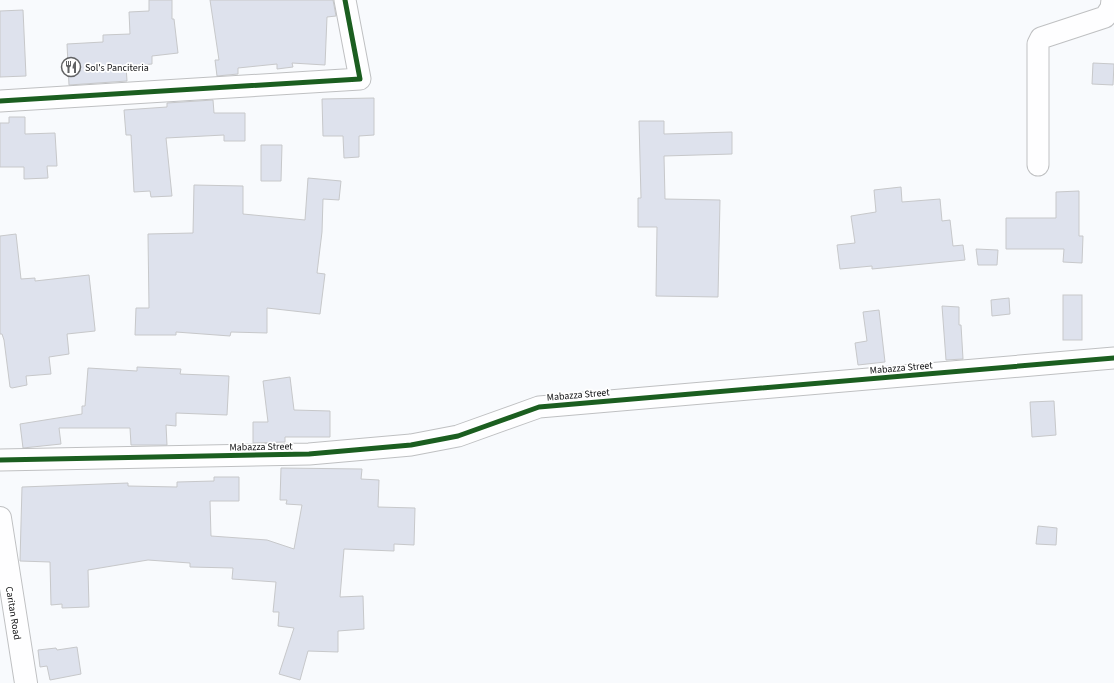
<svg xmlns="http://www.w3.org/2000/svg" width="1114" height="683" viewBox="0 0 1114 683" font-family="'Source Sans 3',sans-serif">
<style>
.building{fill:#dee2ed;stroke:#c7c8ca}
.lines{fill:none;stroke-linecap:round;stroke-linejoin:round}
.street-casing{stroke:#bfc0c2;stroke-width:23}
.secondary-casing{stroke:#bfc0c2;stroke-width:24}
.street{stroke:#fefeff;stroke-width:21}
.secondary{stroke:#fefeff;stroke-width:22}
.cycleway-casing{stroke:#fff;stroke-width:8}
.cycleway{stroke:#1b5e20;stroke-width:5}
.labels{text-anchor:middle;stroke-width:3.5;stroke-linejoin:round;paint-order:stroke}
.poi-label{font-size:10px;fill:#0f1012;stroke:#fff;text-anchor:start}
.street-label{font-size:10px;fill:#0f1012;stroke:#fff}
</style>
<rect width="100%" height="100%" fill="#f8fafd"/>
<g class="building">
<path d="M149,0h23v19h2l4,34 -26,3v8l-26,2 1,15 -58,4 -2,-41 36,-2v-7l27,-1 -1,-22 20,-1z"/>
<path d="M210,0h123l3,16 -9,1 -2,48 -33,-2 1,4 -16,2v-5l-39,4v6l-21,2 -2,-16h4z"/>
<path d="M23,10l3,66 -26,1v-66z"/>
<path d="M1093,63l21,1 -1,21 -21,-1z"/>
<path d="M374,98v37l-15,1v21l-15,1 -1,-22h-20l-1,-37z"/>
<path d="M213,100l1,13h31v28h-21v-6l-58,3 6,58 -21,1 -1,-6 -16,1 -3,-57h-5l-2,-25 43,-3v-4z"/>
<path d="M9,117h16v17l30,-1 2,33h-10l1,12 -24,1v-12h-24v-44h9z"/>
<path d="M639,121h25v13l68,-2v22l-68,2 1,43 55,1 -2,97 -62,-1 1,-69h-19v-29h3z"/>
<path d="M261,145h21l-1,36h-20z"/>
<path d="M308,178l33,3 -2,19 -16,-1 -1,33 -5,41 8,1 -5,40 -53,-6v25l-36,-1 -1,4 -54,-4v3h-41l1,-27h13l-1,-74 45,-1 1,-48 49,1v28l62,6z"/>
<path d="M901,187l1,15 38,-3 2,22 8,-1 3,26 10,-1 2,15 -93,9v-3l-32,3 -3,-24 18,-2 -4,-27 25,-4 -2,-22z"/>
<path d="M1079,191v45h4l-1,27 -19,-1 1,-13h-58v-31h50v-26z"/>
<path d="M16,234l5,45 14,-1v3l54,-6 6,54v2l-28,3 2,20 -20,3 2,17 -25,2 1,9 -15,3 -2,-1 -6,-47 -2,-6h-2v-98z"/>
<path d="M976,249l22,1 -1,15h-19z"/>
<rect x="1063" y="295" width="19" height="45"/>
<path d="M1009,298l1,16 -18,2 -1,-16z"/>
<path d="M942,306l17,1v18h2l2,34 -17,1z"/>
<path d="M879,310l6,52 -27,3 -3,-22 12,-2 -4,-29z"/>
<path d="M137,367l44,2 -1,5 49,2 -2,39 -51,-2v13l-10,-1 1,20h-36l-1,-17h-71l2,16 -38,4 -3,-24 62,-10v-8h3l3,-38 49,3z"/>
<path d="M290,377l4,33 36,1v26h-45v5l-32,1v-21h15l-5,-41z"/>
<path d="M1054,401l2,34 -24,2 -2,-35z"/>
<path d="M281,468l81,1 -1,10 18,1 -1,27 37,1 -1,37 -20,-1v7l-50,-2 -4,48 23,-1 1,33 -26,2v21l-30,-1 -8,29 -21,-6 15,-46 -16,-2 1,-14h-6l3,-30 -44,-3 1,-11 -43,-1v-4l-42,-3 -60,10 1,37 -27,1v-4l-11,1 -1,-43 -30,-1 2,-74 106,-4v3l49,1v-5l37,-1v-4h25v24h-29l1,35 56,4 27,9 8,-44 -16,-1 1,-4h-7z"/>
<path d="M1038,526l19,2 -1,17 -20,-1z"/>
<path d="M77,647l4,27 -31,6 -3,-14 -7,1 -2,-17 18,-2 1,2z"/>
</g>
<g class="lines">
<defs>
<g id="street">
<path d="M0,101l360,-22 -15,-79"/>
<path d="M1038,165v-121l3,-6 64,-21 6,-9 1,-8"/>
<path d="M0,460l309,-6 102,-9 47,-9 81,-29 575,-49"/>
</g>
<path id="secondary" d="M0,518l26,165"/>
</defs>
<use href="#street" class="street-casing"/>
<use href="#secondary" class="secondary-casing"/>
<use href="#street" class="street"/>
<use href="#secondary" class="secondary"/>
<defs>
<g id="cycleway">
<path d="M0,101l360,-22 -15,-79"/>
<path d="M0,460l309,-6 102,-9 47,-9 81,-29 575,-49"/>
</g>
</defs>
<use href="#cycleway" class="cycleway-casing"/>
<use href="#cycleway" class="cycleway"/>
</g>
<defs>
<symbol id="restaurant-ring" viewBox="-11 -11 22 22"><circle r="9.5" fill="#fff" stroke="#616264" stroke-width="1.5"/><path d="M-5-6h1v4h1v-4h1v4h1v-4h1v5L-1.5 .5V6h-2V.5L-5-1ZM5-6V6H3V1.5H1.5Q1.5-4 5-6Z" fill="#616264"/></symbol>
</defs>
<g fill-rule="evenodd">
<use href="#restaurant-ring" x="60" y="56" width="22" height="22"/>
</g>
<g class="labels">
<g class="poi-label">
<text x="85" y="71">Sol's Panciteria</text>
</g>
<g class="street-label">
<text transform="translate(901 367) rotate(-5)" y="4">Mabazza Street</text>
<text transform="translate(578 394) rotate(-5)" y="4">Mabazza Street</text>
<text transform="translate(261 446) rotate(-1)" y="4">Mabazza Street</text>
<text transform="translate(14 613) rotate(81)" y="4">Caritan Road</text>
</g>
</g>
</svg>
